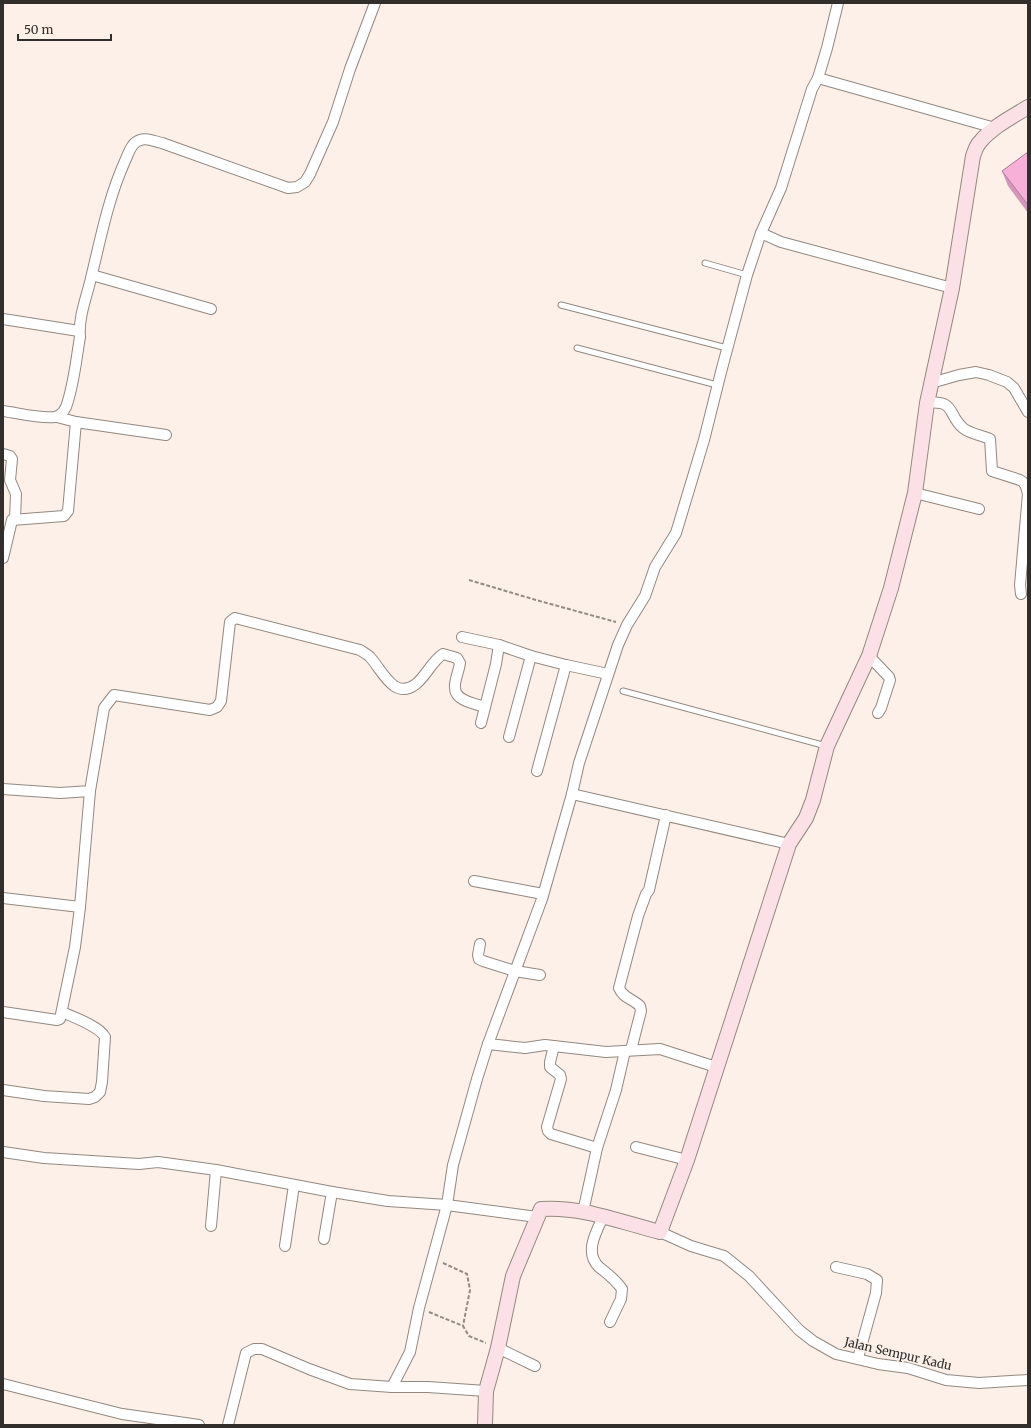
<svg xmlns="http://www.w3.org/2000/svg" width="1031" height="1428" viewBox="0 0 1031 1428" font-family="Merriweather,serif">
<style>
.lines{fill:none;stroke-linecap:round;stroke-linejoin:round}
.lane-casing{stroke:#938880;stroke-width:7}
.street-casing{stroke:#938880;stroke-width:12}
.secondary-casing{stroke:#938880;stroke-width:16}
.path{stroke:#928a85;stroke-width:2;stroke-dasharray:4 2;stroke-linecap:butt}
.lane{stroke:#fff;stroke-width:5}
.street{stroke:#fff;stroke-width:10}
.secondary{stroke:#fbe1e5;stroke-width:14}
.wall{fill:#d497b9}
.building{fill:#f7b0d7;stroke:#ad7b96}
.labels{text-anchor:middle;stroke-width:3.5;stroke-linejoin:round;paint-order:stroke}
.street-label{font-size:12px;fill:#322e2b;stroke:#fcf0e8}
</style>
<rect width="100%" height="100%" fill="#fcf0e8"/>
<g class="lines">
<defs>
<g id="lane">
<path d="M705,263l42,12"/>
<path d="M561,305l166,43"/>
<path d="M577,348l140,37"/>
<path d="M623,691l203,55"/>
</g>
<g id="street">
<path d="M838,3l-11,45 -9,30 177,50"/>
<path d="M818,78l-6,11 -31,99 -20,45 20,9 171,46"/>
<path d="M92,275l119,34"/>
<path d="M3,319l76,12"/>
<path d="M931,383l28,-8 17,-3 13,3 18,7 7,6 14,24"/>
<path d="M927,403c29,-3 20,11 36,25 7,6 19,7 27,11l2,32 28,9c6,3 6,7 8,14l-8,91 1,9"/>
<path d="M3,411c15,2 37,8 52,6 5,-1 9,-6 11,-10 8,-22 10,-47 14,-70 -2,-19 7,-41 11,-59 10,-41 17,-79 34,-117 3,-6 5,-15 11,-19 8,-6 17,-1 26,1l126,45 9,-1 8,-5 5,-8 23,-52 17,-53 25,-66"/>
<path d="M76,422l90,13"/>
<path d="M3,454l7,2 2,3 -2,21 6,14 -1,25"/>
<path d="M915,493l64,16"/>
<path d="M3,558l9,-38 52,-4 4,-5 8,-89 -19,-5"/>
<path d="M462,637l37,8 32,11"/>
<path d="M869,656l20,21 1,3 -9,28 -3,5"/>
<path d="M481,723l15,-59 3,-19"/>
<path d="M509,737l22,-81 35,9"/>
<path d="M537,771l29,-106 42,9"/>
<path d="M3,789l57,4 30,-2 14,-83 10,-13 96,15 7,-3 4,-6 9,-79 5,-4 125,32c3,2 7,4 10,7 12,13 24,44 46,27 10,-8 16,-23 27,-30l14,4 3,5c-1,8 -6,18 -5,25 0,13 21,16 30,19"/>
<path d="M572,794l217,50"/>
<path d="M474,881l69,13"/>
<path d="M3,898l77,9 -5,40 -15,72 -3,1 -54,-8"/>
<path d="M80,907l10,-116"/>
<path d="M480,944l-2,11 1,4 4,2 32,10 25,4"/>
<path d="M488,1044l37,4 20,-3 61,7 54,-3 56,18"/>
<path d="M554,1046l-4,16v5l10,8 1,4 -14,48 1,4 3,3 46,14 -14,64"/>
<path d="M631,1050l10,-39 -1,-5c-7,-7 -17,-8 -21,-18l19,-72 8,-22 3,-4 17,-75"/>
<path d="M3,1090l41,6 45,3 6,-2 5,-5 2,-10 3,-45c-6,-11 -32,-20 -43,-25"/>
<path d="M636,1147l51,13"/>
<path d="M597,1148l19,-58 9,-39"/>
<path d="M3,1152l41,6 95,6 19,-2 58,8 116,22 56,9 59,4 90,12"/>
<path d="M603,1217c-7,15 -19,36 -4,50 9,7 16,12 23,22l-1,10 -11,23"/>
<path d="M211,1226l5,-56"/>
<path d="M660,1232l31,14 33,10 25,20 50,54 14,11 23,13 42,10 30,4 38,12 33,3 49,-3"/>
<path d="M324,1239l8,-47"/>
<path d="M285,1246l9,-61"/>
<path d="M836,1267l31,7 10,6 -1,13 -18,65"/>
<path d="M498,1348l37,18"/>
<path d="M3,1384l119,30 77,11"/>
<path d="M392,1387l18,-35 9,-44 28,-103 6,-40 24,-86 11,-35 54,-145 30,-105 7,-31 39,-118 9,-20 18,-29 10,-29 21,-34 28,-93 17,-68 26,-97 14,-42"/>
<path d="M228,1425l18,-72 8,-4h8l47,20 41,15 42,3h36l58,4"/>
</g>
<path id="secondary" d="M485,1425l1,-34 12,-43 15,-72 28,-67c40,-3 80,13 119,23l27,-72 102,-316 17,-26 7,-18 14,-54 42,-90 22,-68 24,-95 12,-90 25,-115 21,-132c2,-5 3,-10 7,-14 12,-15 32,-25 48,-35"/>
</defs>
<use href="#lane" class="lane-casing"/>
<use href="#street" class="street-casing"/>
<use href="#secondary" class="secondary-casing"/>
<g class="path">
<path d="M469,580l67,20 80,22"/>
<path d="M443,1263l24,11 3,16 -7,36"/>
<path d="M429,1312l34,14 6,10 17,7"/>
</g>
<use href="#lane" class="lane"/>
<use href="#street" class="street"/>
<use href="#secondary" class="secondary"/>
</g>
<path class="wall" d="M1028,152v61l-20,-27 -6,-15z"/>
<path class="building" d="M1028,152v53l-26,-34z"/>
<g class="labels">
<g class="street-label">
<text transform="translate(898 1354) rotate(13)" y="4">Jalan Sempur Kadu</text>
</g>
</g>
<rect width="1031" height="1428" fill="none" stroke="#322e2b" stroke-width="8"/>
<path d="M18 34v6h93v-6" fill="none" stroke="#322e2b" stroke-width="2"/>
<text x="24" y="34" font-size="12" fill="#322e2b" stroke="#fcf0e8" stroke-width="3" paint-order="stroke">50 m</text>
</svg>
